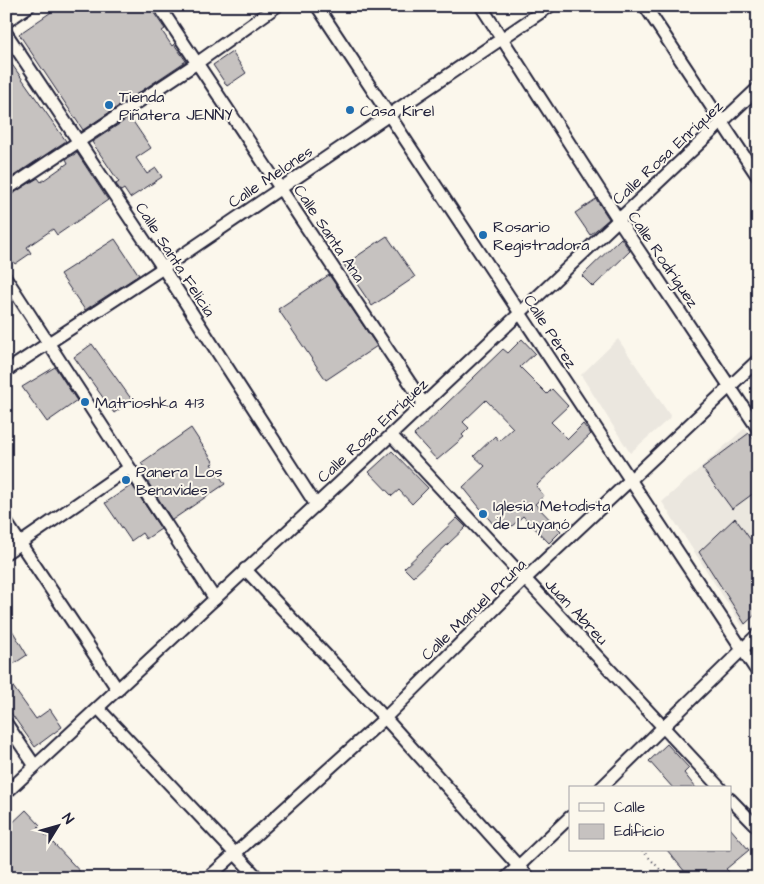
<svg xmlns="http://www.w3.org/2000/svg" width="764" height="884" viewBox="0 0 764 884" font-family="'Architects Daughter',sans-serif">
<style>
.built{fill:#ebe7df}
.building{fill:#c6c2c0;stroke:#22223b}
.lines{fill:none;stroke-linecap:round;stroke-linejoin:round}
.minor-casing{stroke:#22223b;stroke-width:15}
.path{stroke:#22223b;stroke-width:2;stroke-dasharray:1 4;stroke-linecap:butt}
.minor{stroke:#fbf7ec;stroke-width:11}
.poi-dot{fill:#1f6fb2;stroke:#fbf7ec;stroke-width:2}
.labels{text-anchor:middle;stroke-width:4;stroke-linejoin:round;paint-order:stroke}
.poi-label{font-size:16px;fill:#22223b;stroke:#fbf7ec;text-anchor:start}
.street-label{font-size:16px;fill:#22223b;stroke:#fbf7ec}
</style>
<rect width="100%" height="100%" fill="#fbf7ec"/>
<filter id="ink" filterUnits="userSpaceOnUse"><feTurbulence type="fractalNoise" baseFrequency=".02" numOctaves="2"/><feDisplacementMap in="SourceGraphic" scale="10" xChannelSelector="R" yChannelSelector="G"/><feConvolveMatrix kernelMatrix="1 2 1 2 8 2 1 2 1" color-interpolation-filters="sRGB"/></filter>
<g filter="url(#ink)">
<g class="built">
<path d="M618,339l53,78 -41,36 -49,-78z"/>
<path d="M745,428l13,18v168l-15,13 -81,-125z"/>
</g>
<g class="building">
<path d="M60,6h89l16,23 -3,2 10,15 2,-2 12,17 -103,69 -64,-96z"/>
<path d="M232,52l14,21 -19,13 -14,-21z"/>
<path d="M6,56l60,85 -60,40z"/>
<path d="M130,117l21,31 -15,10 11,16 9,-6 6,9 -32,21 -6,-9 -3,2 -5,-7 3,-2 -27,-40z"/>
<path d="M77,153l31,47 -51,35 -4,-6 -26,18 4,6 -16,11 -9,-12v-55l32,-19 3,4 27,-19 -2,-4z"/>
<path d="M596,199l13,20 -19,16 -15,-22z"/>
<path d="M387,236l28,41 -43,29 -28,-41z"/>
<path d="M621,238l9,13 -37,36 -11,-11z"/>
<path d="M115,239l24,36 -54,35 -25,-36z"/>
<path d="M329,275l48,71 -51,34 -48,-71z"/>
<path d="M522,339l13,14 -15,14 27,27 5,-5 16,17 -17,16 17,17 15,-15 8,10 -55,52 8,10 -9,8 26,27 -12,12 -26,-27 -13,12 -10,-10 -7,6 -30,-37 22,-21 -11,-10 21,-20 4,5 14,-13 -27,-28 -23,22 6,6 -7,7 2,2 -27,23 -23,-25 89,-86 5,4z"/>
<path d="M92,344l40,56 -18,13 -40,-56z"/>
<path d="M55,367l22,34 -30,21 -25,-35z"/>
<path d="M191,428l23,35 -3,1 14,20 -53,36 -28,-44 4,-3 -7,-10z"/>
<path d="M749,433l9,13v44l-26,19 -30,-41z"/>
<path d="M392,451l36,37 -16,16 -13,-14 -7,6 -23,-24z"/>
<path d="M132,485l29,44 -15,10 -4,-6 -11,8 -26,-38z"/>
<path d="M457,518l9,9 -53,50 -9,-9z"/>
<path d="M735,518l23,32v62l-13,12 -46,-72z"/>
<path d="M6,620l21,35 -21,14z"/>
<path d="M6,677l30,42 14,-10 12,18 -27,20 -29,-41z"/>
<path d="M667,744l22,24 -5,5 12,15h-23l-24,-27z"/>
<path d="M26,810l14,15 -2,2 48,51h-80v-49z"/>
<path d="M730,828l19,22 -23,19 9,9h-45l-23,-28h63z"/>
</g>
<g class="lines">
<defs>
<g id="minor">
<path d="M159,6l265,398"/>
<path d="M317,6l441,667"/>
<path d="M481,6l137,213 140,210"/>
<path d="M645,6l113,171"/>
<path d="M6,22l23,-16"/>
<path d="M6,33l157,235 153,237"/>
<path d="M6,190l191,-127 80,-57"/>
<path d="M6,278l209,321"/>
<path d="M6,371l157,-103 387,-262"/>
<path d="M391,435l329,353"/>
<path d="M6,522l112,168"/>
<path d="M6,553l123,-85"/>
<path d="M245,569l140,149 144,160"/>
<path d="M98,708l160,170"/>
<path d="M6,723l29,43"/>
<path d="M601,788l157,-154"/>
<path d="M6,793l385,-358 367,-347"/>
<path d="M730,799l28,29"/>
<path d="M208,878l177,-160 140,-139 233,-219"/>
<path d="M506,878l64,-61"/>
</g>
</defs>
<use href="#minor" class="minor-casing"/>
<path class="path" d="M642,850l26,28"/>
<use href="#minor" class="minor"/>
</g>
</g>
<g class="poi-dot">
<circle cx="109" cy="105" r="5"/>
<circle cx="350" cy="110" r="5"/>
<circle cx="483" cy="235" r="5"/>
<circle cx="85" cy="402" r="5"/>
<circle cx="126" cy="480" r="5"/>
<circle cx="483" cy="514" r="5"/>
</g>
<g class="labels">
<g class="poi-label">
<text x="119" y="102">Tienda<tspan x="119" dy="18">Piñatera JENNY</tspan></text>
<text x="360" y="116">Casa Kirel</text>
<text x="493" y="232">Rosario<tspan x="493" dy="18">Registradora</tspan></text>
<text x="95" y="408">Matrioshka 413</text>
<text x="136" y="477">Panera Los<tspan x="136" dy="18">Benavides</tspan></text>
<text x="493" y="511">Iglesia Metodista<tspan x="493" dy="18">de Luyanó</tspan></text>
</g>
<g class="street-label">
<text transform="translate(667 152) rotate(-43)" y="6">Calle Rosa Enríquez</text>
<text transform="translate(270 176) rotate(-34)" y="6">Calle Melones</text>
<text transform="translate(330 233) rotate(56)" y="6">Calle Santa Ana</text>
<text transform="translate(176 259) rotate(57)" y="6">Calle Santa Felicia</text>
<text transform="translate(664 259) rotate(56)" y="6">Calle Rodríguez</text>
<text transform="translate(551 331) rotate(57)" y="6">Calle Pérez</text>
<text transform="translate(372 430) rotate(-43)" y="6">Calle Rosa Enríquez</text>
<text transform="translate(473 609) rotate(-44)" y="6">Calle Manuel Pruna</text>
<text transform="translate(577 611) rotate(47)" y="6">Juan Abreu</text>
</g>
</g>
<rect width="764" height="884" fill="none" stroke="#fbf7ec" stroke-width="25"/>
<rect x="12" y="12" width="739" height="859" fill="none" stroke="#22223b" stroke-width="2" filter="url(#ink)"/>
<rect x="569" y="786" width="162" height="65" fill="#fbf7ec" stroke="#a4a2a5"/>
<rect x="579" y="803" width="25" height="8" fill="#fbf7ec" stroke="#a4a2a5"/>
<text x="614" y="812" font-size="15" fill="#22223b">Calle</text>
<rect x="579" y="824" width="25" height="15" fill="#c6c2c0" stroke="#a4a2a5"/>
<text x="614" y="836" font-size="15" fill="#22223b">Edificio</text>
<g transform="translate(58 826) rotate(53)" stroke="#fbf7ec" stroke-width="4" paint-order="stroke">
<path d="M0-4L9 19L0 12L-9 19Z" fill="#22223b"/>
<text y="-8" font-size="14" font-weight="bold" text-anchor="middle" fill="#22223b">N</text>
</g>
</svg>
